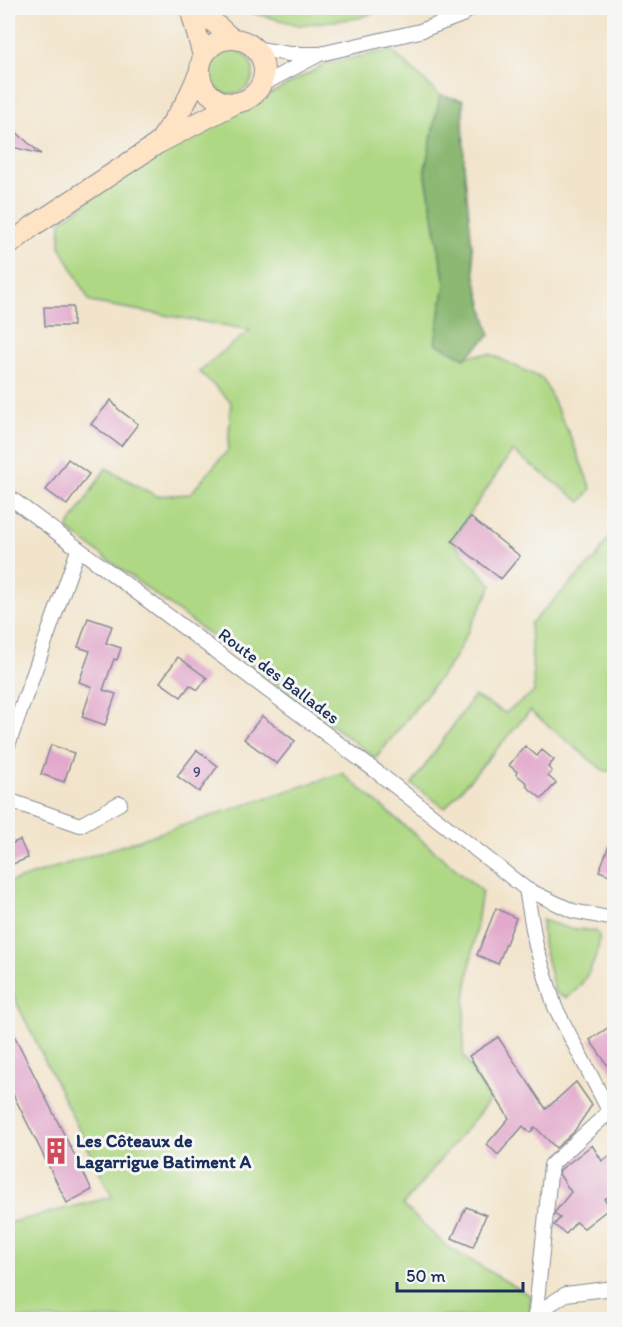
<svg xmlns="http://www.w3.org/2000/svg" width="622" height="1327" viewBox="0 0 622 1327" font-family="Itim,sans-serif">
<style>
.green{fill:#afd884;stroke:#658471;stroke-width:1.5}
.forest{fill:#8bb872;stroke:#537468;stroke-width:1.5}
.building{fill:#e2a9cc}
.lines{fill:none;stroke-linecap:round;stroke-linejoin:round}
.street-casing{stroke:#868a94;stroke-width:16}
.secondary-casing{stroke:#868a94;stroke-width:22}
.street{stroke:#fff;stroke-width:14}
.secondary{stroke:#fee4c5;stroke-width:20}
.labels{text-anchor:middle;stroke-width:6;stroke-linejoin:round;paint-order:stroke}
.number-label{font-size:15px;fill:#4d4e7a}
.street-label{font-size:18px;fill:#1b2f5e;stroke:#f6f6f2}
.poi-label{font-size:18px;font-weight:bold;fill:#1b2f5e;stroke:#f6f6f2;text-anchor:start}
</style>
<rect width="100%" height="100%" fill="#f6f6f2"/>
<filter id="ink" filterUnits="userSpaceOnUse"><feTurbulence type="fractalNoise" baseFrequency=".0167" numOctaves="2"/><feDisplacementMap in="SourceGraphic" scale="12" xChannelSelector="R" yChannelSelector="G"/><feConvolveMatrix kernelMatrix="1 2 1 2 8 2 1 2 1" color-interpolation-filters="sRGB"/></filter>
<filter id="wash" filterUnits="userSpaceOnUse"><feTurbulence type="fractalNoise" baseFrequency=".008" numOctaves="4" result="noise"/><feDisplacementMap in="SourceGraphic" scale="24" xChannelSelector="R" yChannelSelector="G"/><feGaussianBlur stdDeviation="1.35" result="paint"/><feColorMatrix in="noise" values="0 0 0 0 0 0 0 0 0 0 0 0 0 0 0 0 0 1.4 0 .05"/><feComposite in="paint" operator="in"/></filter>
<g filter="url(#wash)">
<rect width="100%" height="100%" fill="#f2e4cb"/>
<g class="green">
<path d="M259,8h127l-27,10 -60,7 -46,-12z"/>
<path d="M391,50l49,45 -15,75 20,114 -10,59 27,13 28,-2 53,25 29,61 19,49 -10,13 -69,-51 -60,90 40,44 -40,77 -76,96 -309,-229 39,-61 50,28 34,-2 38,-44 3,-48 -32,-31 51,-41 -160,-28 -30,-56 1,-25 90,-64 177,-94z"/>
<circle cx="231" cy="72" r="22"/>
<path d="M614,529v243l-11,-2 -73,-59 -85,97 -33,-24 62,-88 31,17 29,-21 -4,-68 66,-66z"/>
<path d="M342,773l140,118 -17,107 -2,57 27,45 -87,105 43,41 85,50 -2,23 -86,-3 -1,4 -434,-1v-96l104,-26 -104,-212v-102z"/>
<path d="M542,920l25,8 29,3 3,4c1,22 -15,52 -33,63l-11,-5 -12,-49z"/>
</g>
<path class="forest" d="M440,95l23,5 1,66 11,111 15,58 -25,23 -30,-15 10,-59 -20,-114z"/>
<g id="blocks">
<g class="building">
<path d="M8,125l33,29 -33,-8z"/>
<path d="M44,307h29v19h-28z"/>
<path d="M111,400l7,9 20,15 -17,22 -30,-22z"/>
<path d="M68,459l21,15 -22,31 -21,-15z"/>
<path d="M470,517l50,39 -19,23 -49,-38z"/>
<path d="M88,618l24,8 -6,17 15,5 -4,12 -3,-1 -11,31 13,4 -11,31 -23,-8 10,-30 -13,-5 11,-31 -12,-4z"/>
<path d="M178,657l29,21 -9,12 -8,-5 -9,12 -21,-15z"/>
<path d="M262,716l33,25 -18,23 -33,-25z"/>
<path d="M51,745l23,8 -10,29 -23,-8z"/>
<path d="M525,746l12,10 5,-6 12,10 -6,7 4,4 -4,5 8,7 -14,16 -16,-13 2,-2 -12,-10 1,-2 -8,-7z"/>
<path d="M197,750l21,16 -19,26 -22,-16z"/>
<path d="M614,833h1v44l-16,-6z"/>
<path d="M20,840l8,18 -20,8v-21z"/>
<path d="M496,908l20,10 -18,46 -21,-9z"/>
<path d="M8,1023l84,167 -25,13 -59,-119z"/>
<path d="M615,1023v53l-25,-36z"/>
<path d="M498,1037l48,72 30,-27 16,23 -19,28 -17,15 -21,-21 -5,6 -7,-7 -25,29 -11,-11 22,-26 -40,-62z"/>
<path d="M592,1145l10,16 13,-9v41l-11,6 7,8 -27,21 -8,-6 -10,12 -12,-9 6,-7 -5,-4v-2l16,-20 -12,-18 1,-4z"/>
<path d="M466,1207l20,8 -13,32 -21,-9z"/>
</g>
</g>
</g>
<g filter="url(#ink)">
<use href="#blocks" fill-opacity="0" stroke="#868a94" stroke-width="1.5"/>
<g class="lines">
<defs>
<g id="street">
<path d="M254,48l35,6h31l100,-23 42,-16 9,-7"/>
<path d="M261,85l57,-30"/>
<path d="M8,496l369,276 149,117 47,22 41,8"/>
<path d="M8,745l70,-195"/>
<path d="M8,800l72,25 40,-22"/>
<path d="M526,889l10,57 19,61 59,113"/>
<path d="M535,1314l31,-20 48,-6"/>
<path d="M535,1320l16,-155 58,-53"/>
</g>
<g id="secondary">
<path d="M190,8l13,48"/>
<path d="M198,8l34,31"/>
<circle cx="232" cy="71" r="32"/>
<path d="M159,142l27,-40 13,-29"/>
<path d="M8,246l25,-20 124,-82 79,-41"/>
</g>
</defs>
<use href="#street" class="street-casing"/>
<use href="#secondary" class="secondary-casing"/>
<use href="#street" class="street"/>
<use href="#secondary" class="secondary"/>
</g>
</g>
<defs>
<symbol id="building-bare" viewBox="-9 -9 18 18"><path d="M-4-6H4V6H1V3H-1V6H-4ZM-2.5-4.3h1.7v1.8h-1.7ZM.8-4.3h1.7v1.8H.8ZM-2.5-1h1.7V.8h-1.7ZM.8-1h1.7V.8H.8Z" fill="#d1495b" stroke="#f6f6f2" stroke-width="2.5" paint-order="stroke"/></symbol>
</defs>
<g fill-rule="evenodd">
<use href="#building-bare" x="37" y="1132" width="38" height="38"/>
</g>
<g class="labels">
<g class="number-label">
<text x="197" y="777">9</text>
</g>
<g class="street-label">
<text transform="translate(279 676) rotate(37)" y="6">Route des Ballades</text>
</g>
<g class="poi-label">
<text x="76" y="1147">Les Côteaux de<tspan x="76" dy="21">Lagarrigue Batiment A</tspan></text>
</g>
</g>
<rect width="622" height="1327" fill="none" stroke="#f6f6f2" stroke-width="30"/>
<path d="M397 1282v9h126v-9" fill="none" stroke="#1b2f5e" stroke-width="3"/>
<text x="406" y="1282" font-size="18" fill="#1b2f5e" stroke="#f6f6f2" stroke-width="4.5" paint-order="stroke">50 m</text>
</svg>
